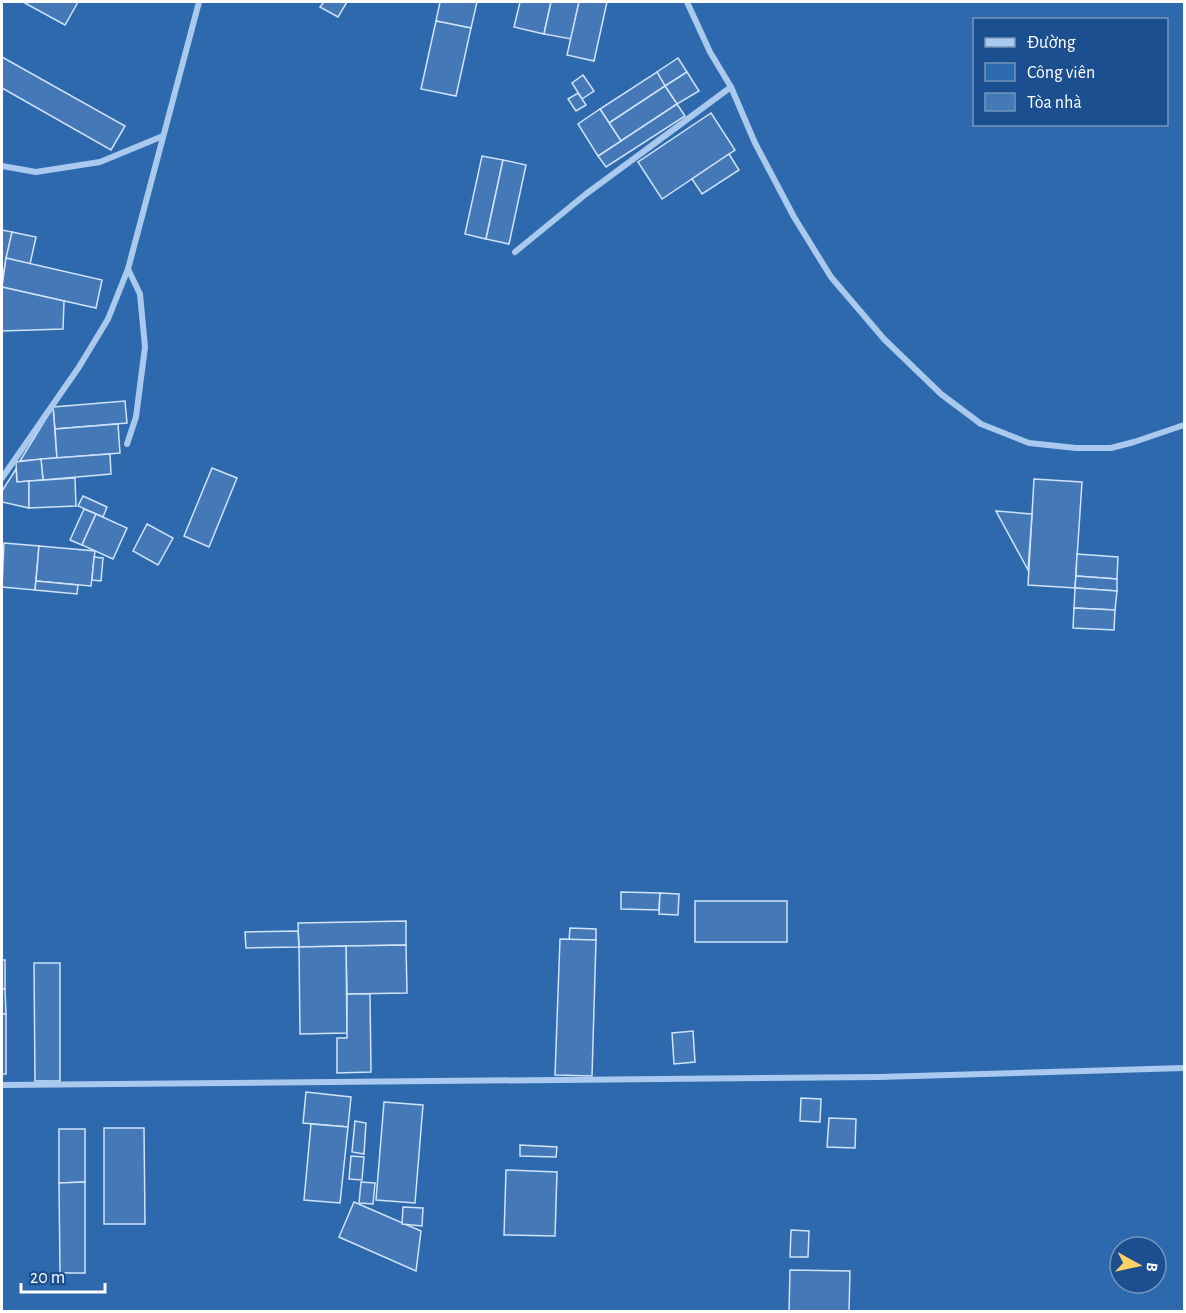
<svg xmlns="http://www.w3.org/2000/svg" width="1186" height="1313" viewBox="0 0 1186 1313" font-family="'Alegreya Sans',sans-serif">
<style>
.green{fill:#2e69ad;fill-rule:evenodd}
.building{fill:#4478b7;stroke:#cfe3fa;stroke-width:1.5}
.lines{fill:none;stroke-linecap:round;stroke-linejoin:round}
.street{stroke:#a9c9ee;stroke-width:6}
</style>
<rect width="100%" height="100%" fill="#1b4f8f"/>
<path class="green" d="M2,2h1182v1309h-1182zM974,20h192v104h-192zM1120,1247h36v36h-36z"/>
<g class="building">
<path d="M23,2h55l-13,23z"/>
<path d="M324,2h23l-9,15 -18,-10z"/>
<path d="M440,2h37l-6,26 -35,-7z"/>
<path d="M520,2h31l-7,32 -30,-7z"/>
<path d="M551,2h28l-8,37 -27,-5z"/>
<path d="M579,2h28l-13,59 -27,-6z"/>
<path d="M436,21l35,7 -15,68 -35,-7z"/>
<path d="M2,57l123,69 -14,24 -109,-62z"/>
<path d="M678,58l9,14 -22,14 -8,-14z"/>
<path d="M657,72l8,14 -56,37 -9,-14z"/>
<path d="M687,72l12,19 -22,13 -12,-18z"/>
<path d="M583,75l11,16 -12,8 -10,-16z"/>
<path d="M665,86l12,18 -56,37 -12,-18z"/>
<path d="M578,93l8,12 -10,6 -8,-12z"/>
<path d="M677,104l8,12 -79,51 -8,-11z"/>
<path d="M600,109l21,32 -23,15 -20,-32z"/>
<path d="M711,113l24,37 -73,49 -24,-37z"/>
<path d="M729,154l10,16 -37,24 -10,-15z"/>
<path d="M482,156l21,4 -17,79 -21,-5z"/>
<path d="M503,160l23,5 -17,79 -23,-5z"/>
<path d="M2,230l10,2 -10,48z"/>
<path d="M12,232l24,5 -6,27 -24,-6z"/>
<path d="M6,258l96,22 -6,28 -94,-21z"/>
<path d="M2,287l62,14 -1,28 -61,2z"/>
<path d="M125,401l2,22 -72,6 -2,-22z"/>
<path d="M53,407l4,51 -37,3z"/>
<path d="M118,424l2,29 -63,5 -2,-29z"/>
<path d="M110,454l1,20 -68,6 -2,-21z"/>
<path d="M41,459l2,21 -26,2 -1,-20z"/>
<path d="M212,468l25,10 -28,69 -25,-11z"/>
<path d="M16,469l1,13 12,-1v27l-27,-6v-11z"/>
<path d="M75,478l1,28 -47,2v-27z"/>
<path d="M1034,479l48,3 -7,106 -47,-3z"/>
<path d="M83,496l24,11 -4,10 -25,-11z"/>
<path d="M84,509l12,5 -14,31 -12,-5z"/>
<path d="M996,511l36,3 -4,56z"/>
<path d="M96,514l31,14 -14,31 -31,-14z"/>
<path d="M147,524l26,14 -15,27 -25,-14z"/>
<path d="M4,543l35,3 -4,44 -33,-3z"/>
<path d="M39,546l56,5 -4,35 -55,-5z"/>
<path d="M1077,554l41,3 -1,22 -41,-3z"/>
<path d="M94,557l9,1 -2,23 -9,-1z"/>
<path d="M1076,576l41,3v12l-42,-3z"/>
<path d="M36,581l42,4 -1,9 -42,-4z"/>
<path d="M1075,588l42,3 -2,19 -41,-2z"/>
<path d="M1074,608l41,2 -1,20 -41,-2z"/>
<path d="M621,892l39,1 -1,17 -38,-1z"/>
<path d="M660,893l19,1 -1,21 -19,-1z"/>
<rect x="695" y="901" width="92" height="41"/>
<path d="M406,921v24l-107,2 -1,-24z"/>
<path d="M570,928l26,1v11h-27z"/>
<path d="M298,931l1,16 -53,1 -1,-16z"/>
<path d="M560,939l36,1 -4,136 -37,-1z"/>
<path d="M406,945l1,48 -60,1 -1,-48z"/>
<path d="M346,946l1,87 -47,1 -1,-87z"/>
<rect x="2" y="960" width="3" height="29"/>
<path d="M34,963h26v118h-25z"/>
<path d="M2,989h3l1,25h-4z"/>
<path d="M347,994h23l1,78 -34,1v-35h10z"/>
<rect x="2" y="1014" width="4" height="60"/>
<path d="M693,1031l2,31 -21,2 -2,-31z"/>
<path d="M306,1092l45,5 -3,30 -45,-4z"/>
<path d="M801,1098l20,1 -1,23 -20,-1z"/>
<path d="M384,1102l39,3 -8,98 -39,-3z"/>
<path d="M829,1118l27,1 -1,29 -28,-1z"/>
<path d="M355,1121l11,2 -2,31 -12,-2z"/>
<path d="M311,1124l37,3 -8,76 -36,-3z"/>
<path d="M104,1128h40l1,96h-41z"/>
<path d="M59,1129h26v53l-26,1z"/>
<path d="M520,1145l37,2 -1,10 -36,-1z"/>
<path d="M351,1156l13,1 -2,23 -13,-1z"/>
<path d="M506,1170l51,2 -2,64 -51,-1z"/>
<path d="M85,1182v91h-25l-1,-90z"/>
<path d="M361,1182l14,1 -2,21 -14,-1z"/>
<path d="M354,1202l67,29 -5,40 -77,-34z"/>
<path d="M403,1207l20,1 -1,18 -20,-2z"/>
<path d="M791,1230l18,1 -1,26h-18z"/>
<path d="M790,1270l60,1 -1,41h-60z"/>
</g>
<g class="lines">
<g class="street">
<path d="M687,2l23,50 21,35 24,56 39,74 37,60 53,62 57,55 40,30 48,19 47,5h35l23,-6 50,-17"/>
<path d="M2,166l34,6 64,-10 63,-26"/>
<path d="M515,252l71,-58 145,-107"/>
<path d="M127,444l9,-27 9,-70 -5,-53 -12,-25"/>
<path d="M2,478l77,-111 29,-48 20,-50 71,-267"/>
<path d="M2,1085l877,-8 305,-9"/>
</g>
</g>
<rect width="1186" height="1313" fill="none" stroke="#ffffff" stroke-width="6"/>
<rect x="973" y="18" width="195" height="108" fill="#1b4f8f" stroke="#7695bc" stroke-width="1.5"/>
<rect x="985" y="38" width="30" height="9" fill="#a9c9ee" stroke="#7695bc" stroke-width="1.5"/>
<text x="1027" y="48" font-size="18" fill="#ffffff">Đường</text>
<rect x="985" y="63" width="30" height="18" fill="#2e69ad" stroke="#7695bc" stroke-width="1.5"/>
<text x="1027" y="78" font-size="18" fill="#ffffff">Công viên</text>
<rect x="985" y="93" width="30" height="18" fill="#4478b7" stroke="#7695bc" stroke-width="1.5"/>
<text x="1027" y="108" font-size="18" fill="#ffffff">Tòa nhà</text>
<g transform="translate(1138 1265) rotate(98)"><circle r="28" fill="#1b4f8f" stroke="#7695bc" stroke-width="1.5"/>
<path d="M0-4.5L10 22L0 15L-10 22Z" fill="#ffd166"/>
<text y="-9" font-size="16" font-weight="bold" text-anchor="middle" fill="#ffffff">B</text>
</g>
<path d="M21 1283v9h84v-9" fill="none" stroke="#ffffff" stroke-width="3"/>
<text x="30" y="1283" font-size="18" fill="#ffffff" stroke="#1b4f8f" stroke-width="4.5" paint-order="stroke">20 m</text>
</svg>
